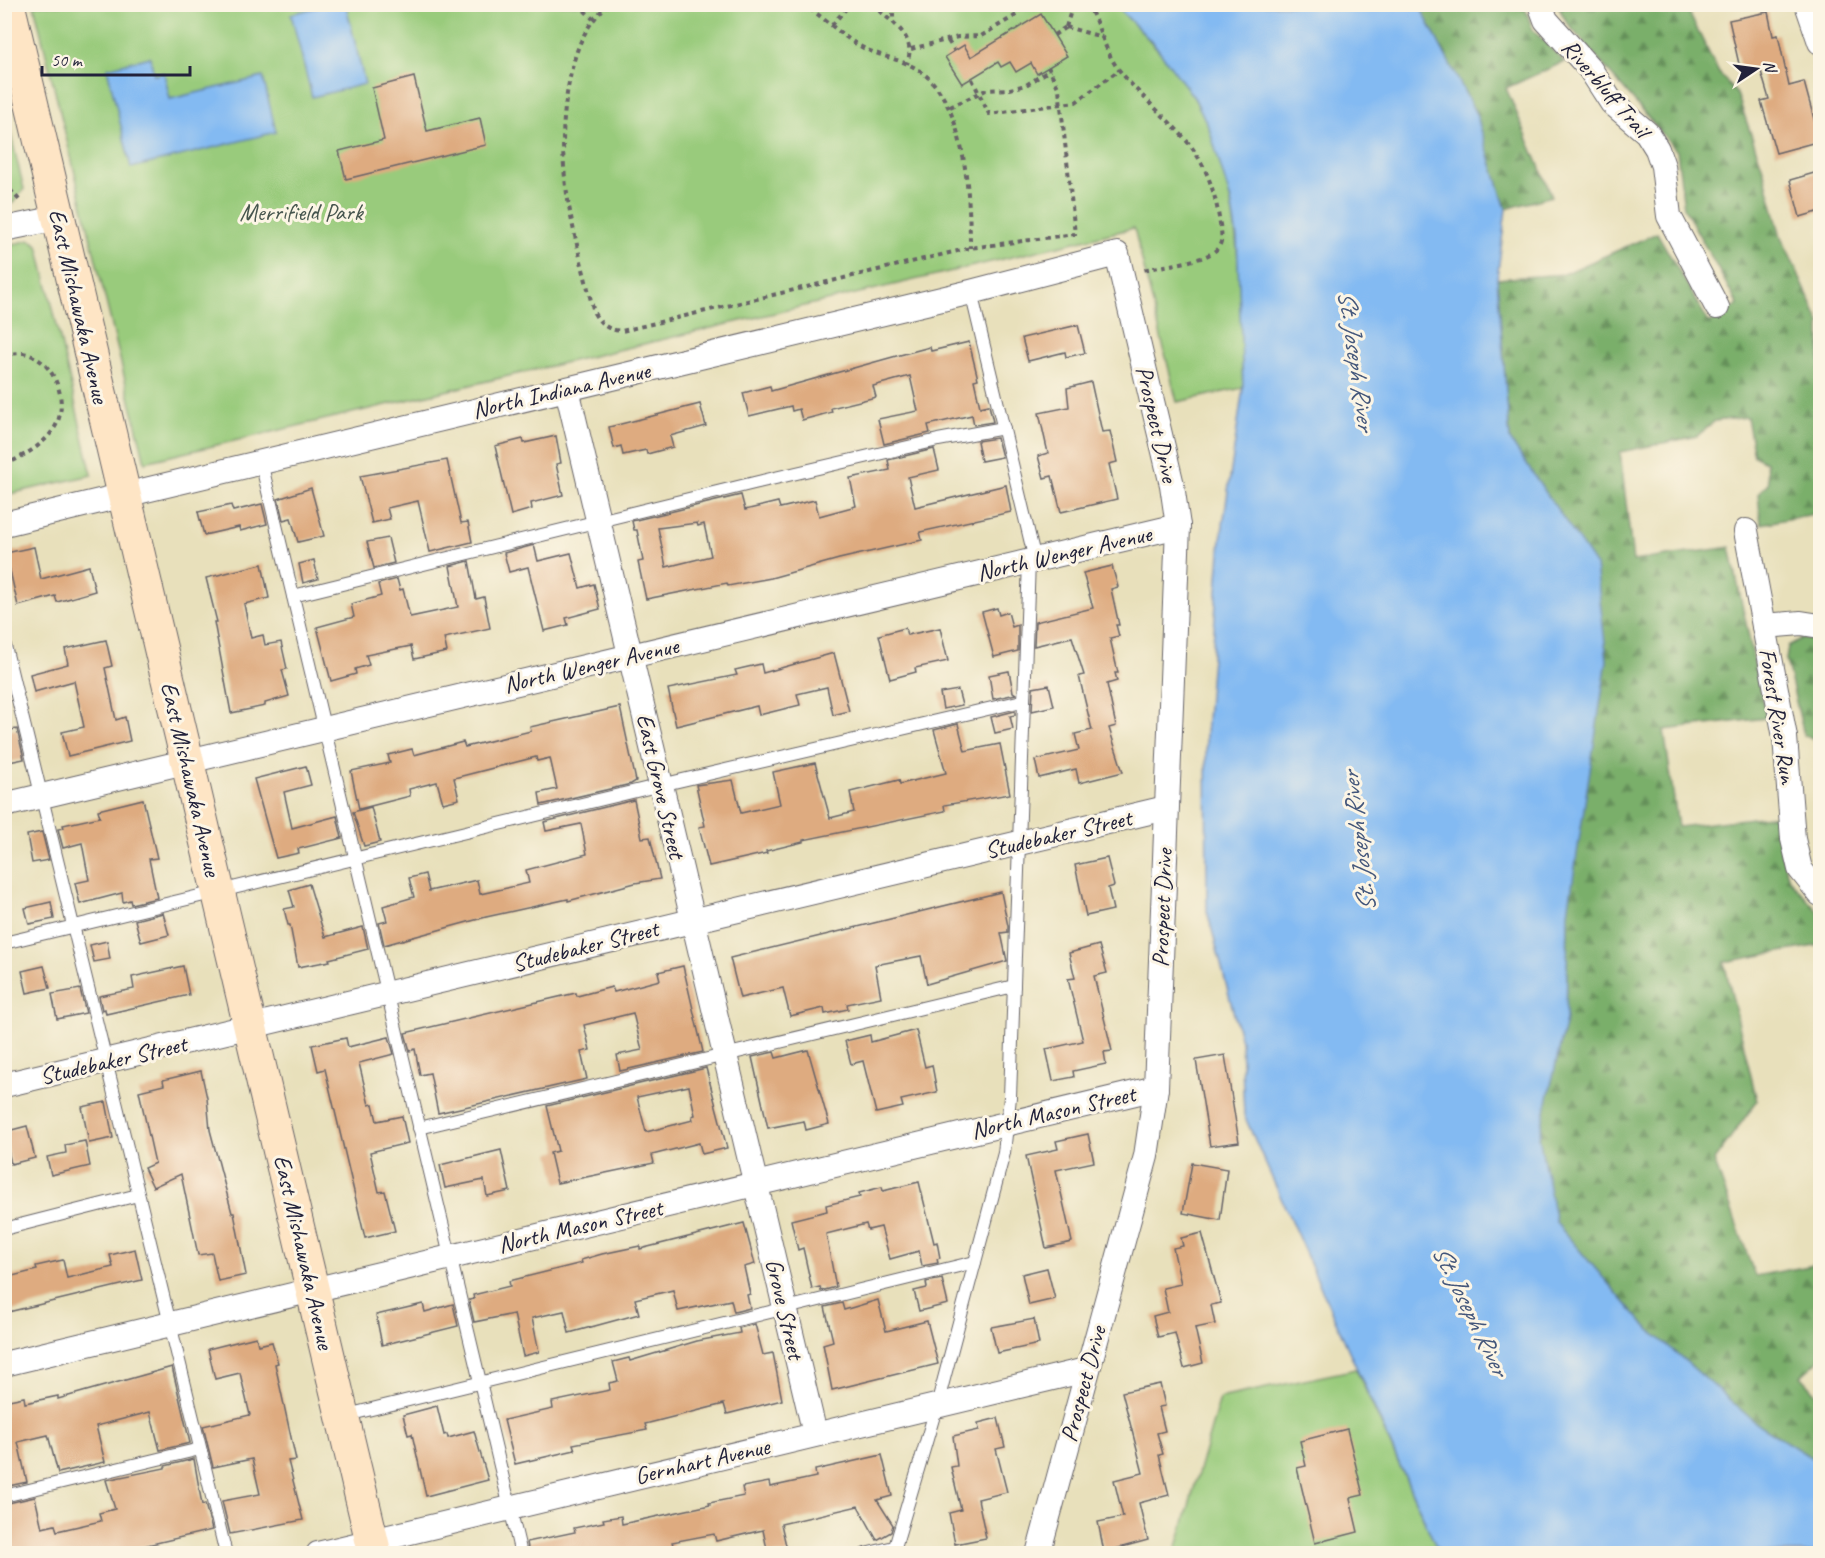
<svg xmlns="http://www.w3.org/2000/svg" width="1825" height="1558" viewBox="0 0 1825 1558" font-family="Caveat,sans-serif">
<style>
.green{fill:#99cb7b;stroke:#5e765b;stroke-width:1.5}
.forest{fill:url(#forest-firs);stroke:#4e6853;stroke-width:1.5}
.water{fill:#83baf2;stroke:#526e96;stroke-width:1.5}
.building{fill:#deab80;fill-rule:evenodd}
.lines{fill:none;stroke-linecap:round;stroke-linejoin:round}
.lane-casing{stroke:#676468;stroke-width:14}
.street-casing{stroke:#676468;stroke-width:26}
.secondary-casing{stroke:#676468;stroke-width:35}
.path{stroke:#676468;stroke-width:4;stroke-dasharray:4.5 4.5;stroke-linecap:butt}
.lane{stroke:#fff;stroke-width:12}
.street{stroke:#fff;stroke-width:24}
.secondary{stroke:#fee5c5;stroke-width:33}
.labels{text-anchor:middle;stroke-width:6;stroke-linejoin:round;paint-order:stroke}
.street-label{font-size:24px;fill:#22223b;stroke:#fcf5e5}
.park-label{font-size:24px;fill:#46554e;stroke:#fcf5e5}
.water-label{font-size:26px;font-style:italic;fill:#44577b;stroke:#fcf5e5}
</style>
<defs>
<pattern id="forest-firs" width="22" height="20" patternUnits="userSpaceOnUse" patternTransform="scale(1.5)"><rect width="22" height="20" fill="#7aaf6b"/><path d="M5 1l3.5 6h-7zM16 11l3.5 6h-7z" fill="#648e59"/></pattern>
</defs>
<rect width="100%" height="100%" fill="#fcf5e5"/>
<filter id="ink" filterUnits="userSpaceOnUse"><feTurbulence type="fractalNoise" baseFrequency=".0167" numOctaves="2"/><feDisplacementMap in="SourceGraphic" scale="12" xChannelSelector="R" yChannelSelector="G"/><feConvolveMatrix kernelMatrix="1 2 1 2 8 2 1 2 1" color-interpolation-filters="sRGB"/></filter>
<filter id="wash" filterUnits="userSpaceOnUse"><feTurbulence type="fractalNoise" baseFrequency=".008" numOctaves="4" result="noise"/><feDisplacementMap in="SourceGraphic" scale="24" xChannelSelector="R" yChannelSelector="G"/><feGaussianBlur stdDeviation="1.35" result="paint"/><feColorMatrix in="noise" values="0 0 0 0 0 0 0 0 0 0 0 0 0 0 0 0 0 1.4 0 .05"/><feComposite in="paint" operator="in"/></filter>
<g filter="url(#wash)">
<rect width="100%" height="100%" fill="#e8e0bb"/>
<g class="green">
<path d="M34,5h1081c29,29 58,58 79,93 51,87 45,194 49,290l-66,14 -43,-174 -989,234z"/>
<path d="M4,107l20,82 -11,14 -8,2z"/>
<path d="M30,240l8,5 54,230 -87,20v-249z"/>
<path d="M1356,1369l83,184 -264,1 45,-156z"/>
</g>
<g class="forest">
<path d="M1419,5h105l9,25 31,32 -58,26 46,108 -46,13 -30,-95z"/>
<path d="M1557,5h128l34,68 18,21 26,75 17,65 40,89v190l-59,11 -3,-30 10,-11 -2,-21 -12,-6 -7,-39 -32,4 -18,15 -77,16 13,109 97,-14 36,171 -102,12 14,97 99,-12 4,38 8,26 31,35v31l-96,17 33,139 -43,59 41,116 65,-12v95l-19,17 19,21v66l-64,-40 -113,-99 -87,-101 -18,-86 28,-117 2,-108 27,-346 -85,-126 -13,-161 67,-5 93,-41 52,90 29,-18 -54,-97 -7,-57 -109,-127z"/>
<path d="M1801,639l19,1v103l-16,-8 -18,-75 2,-14z"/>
</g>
<g class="water">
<path d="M330,4l16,1 19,79 -53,13 -21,-83z"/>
<path d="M1115,5h304l57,109 30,95 -9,70 13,161 86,126 11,94 -39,252 -2,108 -27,117 17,86 87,101 113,99 64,40v90h-381l-195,-438 -3,-74 -34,-130 -1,-177 15,-195 22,-151 -6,-150 -6,-37 -22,-73 -14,-29 -40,-54z"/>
<path d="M150,57l4,18 10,-2 6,26 93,-22 13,55 -145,36 -24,-100z"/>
</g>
<g id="blocks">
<g class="building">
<path d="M1768,12l5,24 5,-1 11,51 15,-4 16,59 -44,12 -15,-52 8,-2 -9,-31 -19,5 -12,-53z"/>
<path d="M1041,14l26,42 -30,18 -6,-11 -15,9 -6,-10 -9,5 -3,-5 -36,22 -17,-27 19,-12 7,12z"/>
<path d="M414,77l13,54 53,-13 6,27 -140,34 -7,-28 45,-11 -12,-52z"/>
<path d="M1821,171v40l-21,6 -10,-37z"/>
<path d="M1078,325l7,28 -19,4 -1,-5 -37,9 -6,-23z"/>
<path d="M969,342l9,37 -4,1 6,27 9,-2 4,17 -19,3 -2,-10 -44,10 2,8 -46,11 -6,-25 40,-8 -8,-35 -37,10 3,11 -45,11 1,4 -30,8 -3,-11 -7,2 -1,-5 -42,10 -6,-23 27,-7 1,5 129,-36 30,-8 1,4z"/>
<path d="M1091,382l11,50 8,-1 7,31 -8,2 8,35 -56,13 -9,-36 -8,2 -6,-22 10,-3 -9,-40 30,-6 -2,-19z"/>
<path d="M700,404l6,22 -36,10 3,11 -26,7 -1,-4 -23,5 -2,-9 -7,2 -5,-21z"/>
<path d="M556,436l5,27 -5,1 7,31 -32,8 1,6 -21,6 -16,-69 28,-7 1,4z"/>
<path d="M997,438l5,19 -21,4 -4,-20z"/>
<path d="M934,449l5,21 -31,7 7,30 91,-22 5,27 -91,20 2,8 -83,19 -68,19 -43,8 -1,-3 -81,16 -8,-37 5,-1 -6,-31h-3l-2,-9 109,-26 4,15 33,-8 2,6 35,-8 4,16 37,-10 -6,-28 40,-8 -2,-10zM697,523l1,3 6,-2 7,32 -45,11 -8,-39z"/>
<path d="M447,460l14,63 7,-1 4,20 -42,10 -12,-51 -31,7 3,11 -18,4 -12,-47z"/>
<path d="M311,488l13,48 -26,6 -7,-24 -8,2 -5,-21z"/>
<path d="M262,504l5,20 -27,7 -1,-4 -35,8 -6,-23 33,-7 2,6z"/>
<path d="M388,538l6,25 -20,5 -7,-26z"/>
<path d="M534,545l4,16 33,-8 9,35 14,-4 6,25 -34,9 2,7 -24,6 -16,-64 -19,5 -5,-19z"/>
<path d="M34,547l7,32 48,-13 6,25 -38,11 -2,-6 -37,10 -12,-53z"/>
<path d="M314,560l4,19 -15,4 -4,-19z"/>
<path d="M469,561l7,38 8,-2 6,31 -46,10 3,14 -33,7 -3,-13 -45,9 3,10 -14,4 1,5 -25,7 -14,-54 37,-10 -3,-13 30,-8 -3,-12 19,-5 3,11 3,-1 7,28 48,-10 -8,-41z"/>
<path d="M262,564l7,34 -25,6 7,34 12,-3 2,10 16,-3 6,27 -5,1 7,26 -24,7v3l-34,7 -17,-91h3l-11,-44z"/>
<path d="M1112,566l6,21 -7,2 8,36h-3l3,11 -9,2 8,35h-3l2,8 -10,3 9,42 -7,2 14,44 -44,11 -3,-14 -37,9 -4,-18 44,-10 -4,-16 17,-4 -13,-54 5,-1 -12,-38 -38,9 1,-24 58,-14 -10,-35z"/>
<path d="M997,608l2,7 9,-3 4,15 6,-2v26l-24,6 -12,-45z"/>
<path d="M905,628l2,7 33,-7 8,33 -33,7 1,4 -26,7 -11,-44z"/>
<path d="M106,640l6,26 -7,2 11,52 9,-3 5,24 -62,15 -6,-24 22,-5 -10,-46 -40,11 -4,-18 38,-10 -3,-15z"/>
<path d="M834,653l15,58 -16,4 -6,-28 -30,7 3,11 -41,10 -2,-9 -81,20 -8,-37 69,-14 -2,-5 26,-6 2,9z"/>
<path d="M1009,671l4,21 3,2 -23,5 -4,-24z"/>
<path d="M1049,685l5,21 -22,5 1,-23z"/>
<path d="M958,690l4,15 -19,4 -3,-16z"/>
<path d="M620,707l16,74 -5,3 -90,21 -2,-12 18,-4 -7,-31 -13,3 -1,-4 -82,21 5,21 -16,4 -6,-21 -28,7 1,7 -51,13 -8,-38 39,-8 -2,-8 24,-6 2,6 49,-13 2,5 66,-16 -1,-4z"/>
<path d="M1015,711v4l-5,1 3,13 -18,4 -4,-16z"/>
<path d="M958,724l7,27 35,-7 10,50 -66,11 1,6 -142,29v2l-37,9 1,2 -58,13 -10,-39 6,-1 -9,-41 37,-5 8,33 39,-9 -7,-32 42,-9 15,55 24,-6 -4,-20 49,-12 1,4 46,-11 -12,-43z"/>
<path d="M17,729l7,30 -20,4v-32z"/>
<path d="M306,766l5,19 -27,7 8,36 45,-12 5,22 -44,11 1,4 -23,5 -22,-79z"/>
<path d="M143,799l14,59 -8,1 8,39 -26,6 -1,-4 -7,2 -1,-9 -42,11 -5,-21 14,-3 -7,-37 -19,5 -5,-19 6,-1 -1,-3 37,-8 -2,-7z"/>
<path d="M634,800l8,38 8,-1 10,42 -25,4 -67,18v-2l-82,18 -102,28 -5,-22 8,-2 -4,-15 31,-9 -5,-19 16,-4 4,17 48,-11 3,14 49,-11 -3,-13 61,-16 -6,-30 -35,7 -2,-9z"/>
<path d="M371,807l9,35 -16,4 -11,-34z"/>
<path d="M42,832l7,28 -17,3 -5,-28z"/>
<path d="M1107,858l7,28 -6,2 5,22 -27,6 -11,-51z"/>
<path d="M309,884l16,53 38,-10 5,22 -39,10 1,2 -32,6 -8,-42h-2l-4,-16 10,-2 -5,-17z"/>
<path d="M1001,892l7,34v6l-7,1 6,28 -80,23 -6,-28 -46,9 6,32 -34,7 1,5 -23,5 -1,-6 -34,8 -7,-28 -43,10 -10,-40z"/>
<path d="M51,902l3,17 -25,5 -4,-16z"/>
<path d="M163,913l6,22 -28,7 -6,-22z"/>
<path d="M107,941l3,18 -16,3 -4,-17z"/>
<path d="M1099,945l8,28 -13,3 18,75 -8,1 2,12 -33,7 1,6 -21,4 -7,-32 37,-8 -15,-62 7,-1 -6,-25z"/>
<path d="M44,966l6,22 -23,5 -5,-22z"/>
<path d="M183,966l6,29 -83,19 -1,-5 -3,1 -3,-14 35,-7 -2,-12z"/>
<path d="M683,966l20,86 -83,19 -3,-16 25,-5 -9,-37 -49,12 6,25 -9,2 6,27 -149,34 -8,-40 -10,2 -5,-26 -5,2 -5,-18 171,-40 1,3 35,-9 2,5 46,-12 -2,-8z"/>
<path d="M80,989l6,24 -29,6 -5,-25z"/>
<path d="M916,1030l9,37 7,-2 5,27 -36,8 2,7 -27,6 -13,-52 -12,3 -6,-23 25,-6 1,7z"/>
<path d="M389,1037l5,17 -35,9 10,42 4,-1 4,17 25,-5 6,27 -38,9 9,40 6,-1 10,40 -30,7 -40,-169 -7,2 -6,-26 34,-7 2,9z"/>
<path d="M808,1050l21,74 -23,6 -2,-9 -36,7 -16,-71 22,-5 2,6z"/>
<path d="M1225,1055l14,87 -29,4 -14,-86z"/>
<path d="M706,1068l21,80 -25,6 -3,-11 -47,12 2,8 -97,20 -7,-30 8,-2 -11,-45zM689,1086l6,29 -3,1 1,4 -47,12 -9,-35z"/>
<path d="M201,1071l6,27 3,32 22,83h2l12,62 -28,6 -6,-28 -14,2 -17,-81 -28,13 -9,-19 11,-5 -16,-72 25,-6 -1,-5z"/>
<path d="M106,1102l7,36 -24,5 -7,-36z"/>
<path d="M27,1126l8,32 -24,6 -7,-32z"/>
<path d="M1088,1134l6,28 -38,8 16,72 -26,6 -20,-92 32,-7 -2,-8z"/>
<path d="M85,1141l5,25 -39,9 -4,-18 19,-4 -1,-8z"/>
<path d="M501,1150l9,41 -23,5 -3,-16 -39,8 -5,-23z"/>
<path d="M1192,1163l35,6 -7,51 -37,-7z"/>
<path d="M919,1182l15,61 3,-1 3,16 -3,1 1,4 -16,3 -3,-15 -29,8 -9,-32 -13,3 -2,-6 -40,10 10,53 -15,4 -1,-4 -8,2 -9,-41 -5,2 -7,-30 36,-9 -1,-6 34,-8 -1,-4 23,-6 1,4z"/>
<path d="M744,1223l11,41 -11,3 6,27 -3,1 3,13 -16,4 -3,-12 -53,11 -5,-21 -38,9 4,15 -70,19 -5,-22 -32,7 7,34 -16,4 -9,-42 -40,8 -5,-22 5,-1 -1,-4 37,-9 -1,-5 73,-18 -1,-3 21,-6 38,-8v3z"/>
<path d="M1202,1233l19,70 -10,2 4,19 -20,4 8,35 -19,5 -9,-35 -17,4 -5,-21 15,-4 -5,-24 18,-4 -8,-36 10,-2 -2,-8z"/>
<path d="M135,1249l7,31 -138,33v-35l33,-8 -1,-4 27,-6 4,18 46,-11 -3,-12z"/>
<path d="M1047,1268l8,31 -26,6 -7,-31z"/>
<path d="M942,1279l6,25 -29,7 -5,-20 13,-3 -1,-6z"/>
<path d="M878,1300l8,31 41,-10 11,43 -106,26 -9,-46 10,-3 -8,-34 17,-4 2,7z"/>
<path d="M423,1304l2,8 28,-8 5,22 -76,19 -6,-30z"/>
<path d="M1034,1319l5,25 -42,9 -6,-26z"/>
<path d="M755,1324l8,31 10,-2 9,47 -55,14 -3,-10 -79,20 2,6 -74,14 2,6 -60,14 -11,-44 49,-11 -1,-7 58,-12 -1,-7 9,-2 -5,-19 16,-4 1,3 67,-20 43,-8 -1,-5z"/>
<path d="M256,1337l2,8 14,-3 6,21 -3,1 21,96 -8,1 15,59 -73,14 -8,-33 38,-7 -8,-35 -39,8 -10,-41 47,-11 -10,-42 -25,6 -7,-30z"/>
<path d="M172,1367l18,76 -30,7 -10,-38 -54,14 9,36 -47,11 -10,-38 -30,7 9,40 -23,5v-86l20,-4 1,6 33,-7v3z"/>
<path d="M1160,1384l5,22 -6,1 6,24 -8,2 6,21 -4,1 10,40 -30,8 9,37 -44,12 -6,-30 25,-5 -9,-37 29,-7 -21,-81z"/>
<path d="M437,1406l7,29 3,-1 1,4 26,-7 14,49 -62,16 -14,-62 -4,1 -5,-20z"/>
<path d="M998,1418l7,29 -9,2 11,43 -29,7 8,39 -31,6 -6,-31 12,-3 -10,-43 6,-1 -4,-30 26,-6 -1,-7z"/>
<path d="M1347,1429l16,66 -13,3 8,34 -43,11 -18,-75 9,-2 -6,-25z"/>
<path d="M882,1455l10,41 -15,4 16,25 -2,7 -14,8 -19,-34 -77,18 7,30h-20l-5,-24 -47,11 -2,-7 -42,8 2,6 -21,6h-124l-2,-12 48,-10 -1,-4 30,-6 -1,-3 18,-3 1,8 88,-19 -1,-2 35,-7 -2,-9 27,-5 1,5 46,-10 -1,-7z"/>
<path d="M194,1459l8,46 3,-1 7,26 -103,24h-105v-50l31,-7 7,31 13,-3 2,6 44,-10 -2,-8 16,-4 -9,-29 59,-12v-2z"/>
</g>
</g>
</g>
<g filter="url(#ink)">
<use href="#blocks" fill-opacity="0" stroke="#676468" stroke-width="1.5"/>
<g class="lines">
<defs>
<g id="lane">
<path d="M971,292l64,268"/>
<path d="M261,462l260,1092"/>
<path d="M293,596l461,-113 184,-43 66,-12"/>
<path d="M4,642l222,912"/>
<path d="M4,943l657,-158 361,-84"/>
<path d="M419,1128l595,-142"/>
<path d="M4,1229l134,-34"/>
<path d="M343,1416l632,-154"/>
<path d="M4,1496l196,-47"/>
<path d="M865,1554l29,-7"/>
<path d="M893,1554l44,-149 67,-252 6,-56 19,-536"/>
</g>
<g id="street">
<path d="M1540,4l6,16 44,49 22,34 35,30 10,16 6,17 6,50 48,91"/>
<path d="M1807,4l13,38"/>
<path d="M4,229l54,-11"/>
<path d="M567,389l248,1045"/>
<path d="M4,524l967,-232 146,-38 55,231 6,41 -22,562 -10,68 -108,398"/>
<path d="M1746,531l39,206 8,102 7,30 20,25"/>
<path d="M1764,626l37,-3 19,3"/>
<path d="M4,805l1174,-279"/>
<path d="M4,1085l1162,-277"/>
<path d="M4,1364l1152,-276"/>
<path d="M318,1554l768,-184"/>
</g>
<path id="secondary" d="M8,4l367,1550"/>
</defs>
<use href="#lane" class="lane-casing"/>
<use href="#street" class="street-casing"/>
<use href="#secondary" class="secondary-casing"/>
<g class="path">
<path d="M578,4l15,15"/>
<path d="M609,4c-27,23 -35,50 -41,84 -15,81 7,147 26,225 7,12 14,17 28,18l348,-83 105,-14 -14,-128 -2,-17 -11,-22"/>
<path d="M802,4c21,12 36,29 56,41 18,11 41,13 59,24 49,30 53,127 53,179"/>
<path d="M893,4v17"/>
<path d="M1087,4c13,21 17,47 32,66 46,56 87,67 100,148 1,10 6,23 -2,31 -12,13 -57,17 -74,21"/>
<path d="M879,11c19,15 37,28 28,53"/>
<path d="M832,25l18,-21"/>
<path d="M1066,27l36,10"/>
<path d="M1066,27l7,-23"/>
<path d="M1054,35l12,-8"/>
<path d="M948,41l6,9"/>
<path d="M911,49l47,-12 23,-1 37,-22"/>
<path d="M972,79l17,35 87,-12 43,-32"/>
<path d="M950,107l36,-17 24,-1 16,-4 24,-15"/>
<path d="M4,183l18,20"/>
<path d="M4,354c6,0 13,-1 19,-1 32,6 47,49 32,74 -12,20 -32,28 -51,39"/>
</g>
<use href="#lane" class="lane"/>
<use href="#street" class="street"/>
<use href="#secondary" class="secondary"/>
</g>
</g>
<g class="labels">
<g class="street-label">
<text transform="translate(1606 88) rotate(49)" y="8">Riverbluff Trail</text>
<text transform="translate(79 306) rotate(77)" y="8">East Mishawaka Avenue</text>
<text transform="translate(561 390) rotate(-13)" y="8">North Indiana Avenue</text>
<text transform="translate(1157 424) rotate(77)" y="8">Prospect Drive</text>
<text transform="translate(1064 553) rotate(-13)" y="8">North Wenger Avenue</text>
<text transform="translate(591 665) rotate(-13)" y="8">North Wenger Avenue</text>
<text transform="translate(1778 716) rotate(81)" y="8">Forest River Run</text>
<text transform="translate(191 779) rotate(77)" y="8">East Mishawaka Avenue</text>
<text transform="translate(661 786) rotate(77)" y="8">East Grove Street</text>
<text transform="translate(1058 834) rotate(-13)" y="8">Studebaker Street</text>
<text transform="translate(1162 908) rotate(-88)" y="8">Prospect Drive</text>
<text transform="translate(585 946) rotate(-14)" y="8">Studebaker Street</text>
<text transform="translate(113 1060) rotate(-13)" y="8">Studebaker Street</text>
<text transform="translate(1053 1112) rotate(-13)" y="8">North Mason Street</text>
<text transform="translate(580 1226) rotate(-13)" y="8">North Mason Street</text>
<text transform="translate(304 1252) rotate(77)" y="8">East Mishawaka Avenue</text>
<text transform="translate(785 1309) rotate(77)" y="8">Grove Street</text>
<text transform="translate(1083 1384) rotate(-75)" y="8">Prospect Drive</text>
<text transform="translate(702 1461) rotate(-13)" y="8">Gernhart Avenue</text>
</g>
<g class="park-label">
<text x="301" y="220">Merrifield Park</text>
</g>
<g class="water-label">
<text transform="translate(1357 360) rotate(82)" y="9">St. Joseph River</text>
<text transform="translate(1358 842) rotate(-97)" y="9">St. Joseph River</text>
<text transform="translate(1471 1310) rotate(64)" y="9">St. Joseph River</text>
</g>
</g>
<rect width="1825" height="1558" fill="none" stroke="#fcf5e5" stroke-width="24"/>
<g transform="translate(1756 69) rotate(77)" stroke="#fcf5e5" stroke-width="4.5" paint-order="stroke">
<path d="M0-4.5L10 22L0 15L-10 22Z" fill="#22223b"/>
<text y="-9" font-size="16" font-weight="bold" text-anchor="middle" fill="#22223b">N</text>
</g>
<path d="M42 66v9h148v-9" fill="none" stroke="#22223b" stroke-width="3"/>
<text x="51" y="66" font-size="18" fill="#22223b" stroke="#fcf5e5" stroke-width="4.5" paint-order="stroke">50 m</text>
</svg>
